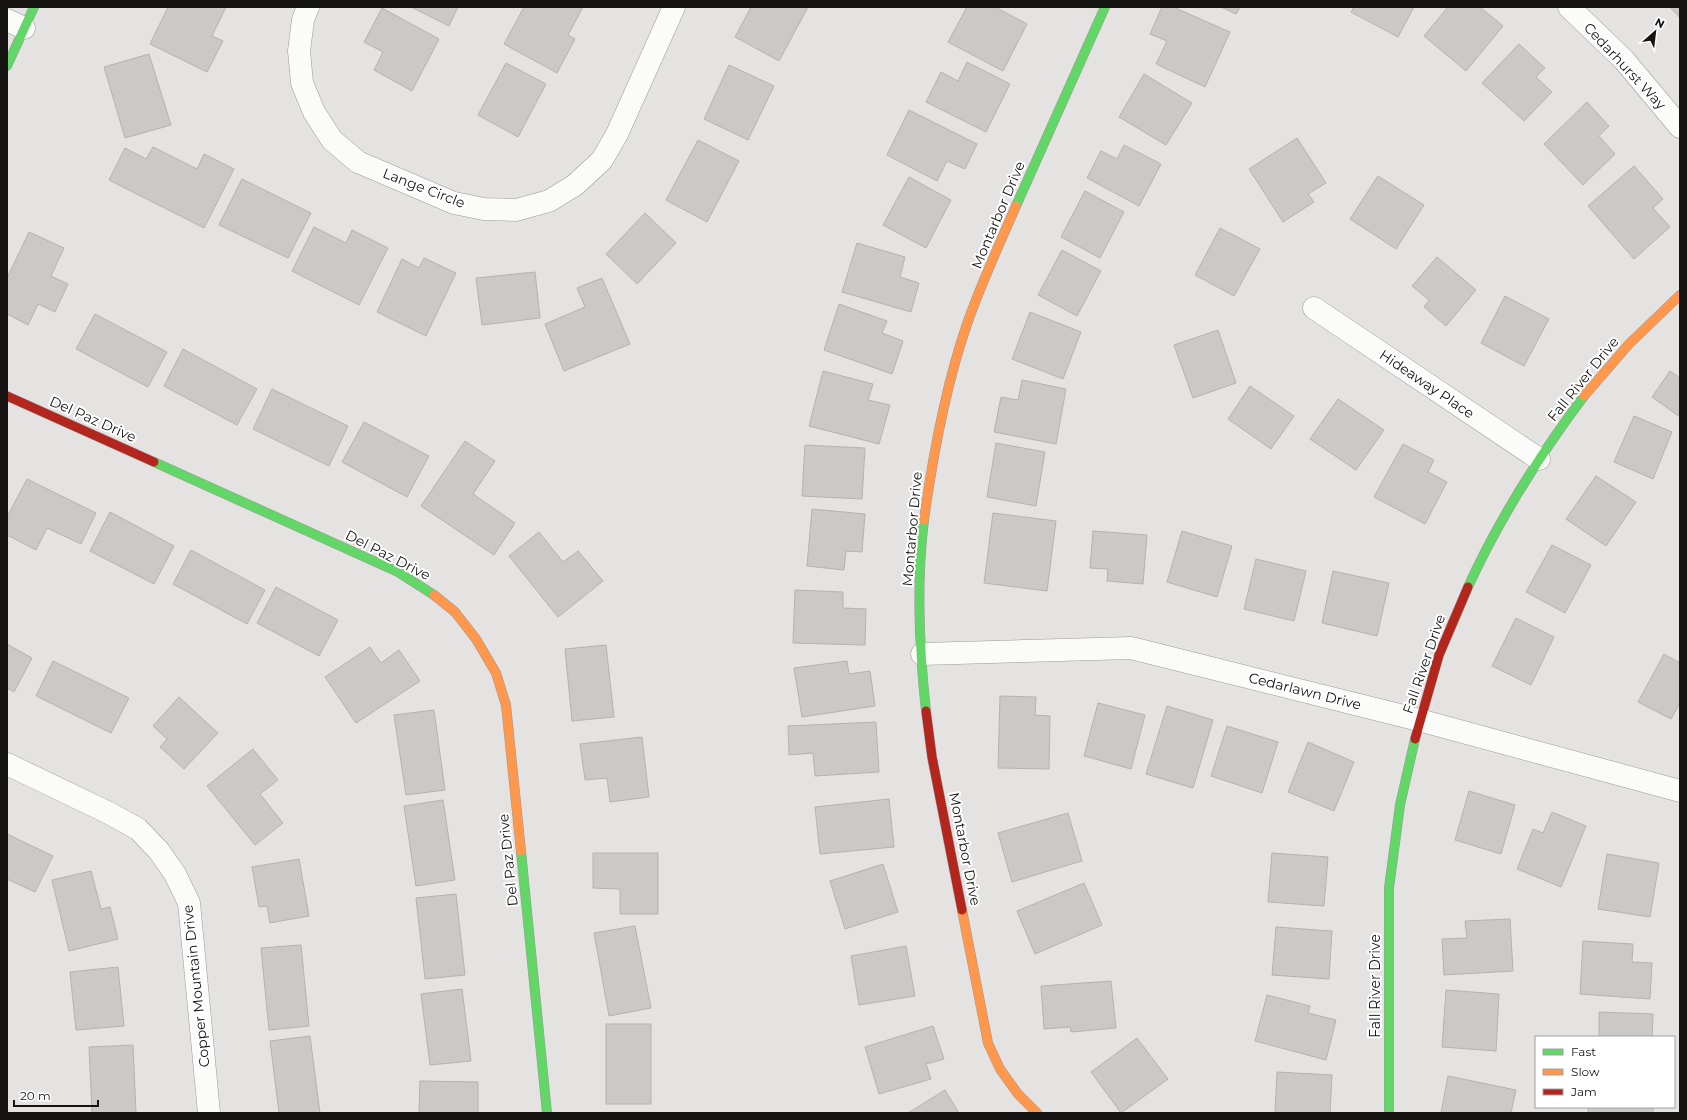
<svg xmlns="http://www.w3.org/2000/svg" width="1687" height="1120" viewBox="0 0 1687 1120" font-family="Montserrat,sans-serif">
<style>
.building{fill:#cac9c8;stroke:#b5b3b2}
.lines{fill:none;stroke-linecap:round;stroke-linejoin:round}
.street-casing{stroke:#9c9a99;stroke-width:23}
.fast-casing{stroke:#9c9a99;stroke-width:10}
.slow-casing{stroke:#9c9a99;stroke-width:10}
.jam-casing{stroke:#9c9a99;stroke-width:10}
.street{stroke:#fbfbfa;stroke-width:22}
.fast{stroke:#63d668;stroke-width:9}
.slow{stroke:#ff974d;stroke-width:9}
.jam{stroke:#b3261e;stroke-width:9}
.labels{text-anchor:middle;stroke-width:4;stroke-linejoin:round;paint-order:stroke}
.street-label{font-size:14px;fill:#151413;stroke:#fff}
</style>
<rect width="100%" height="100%" fill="#e5e3e1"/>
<g class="building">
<path d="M168,7h58l-14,29 11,5 -16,31 -57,-28z"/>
<path d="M411,7h47l-9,19z"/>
<path d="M524,7h59l-15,28 7,4 -18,34 -53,-29z"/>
<path d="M751,7h57l-29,54 -44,-24z"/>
<path d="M967,7h28l32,17 -24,47 -55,-29z"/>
<path d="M1162,7h11l57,25 -25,55 -49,-23 11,-23 -17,-7z"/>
<path d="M1221,7h19l-4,7z"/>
<path d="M1354,7h60l-16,30 -47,-25z"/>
<path d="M1448,7h32l23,19 -37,45 -42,-35z"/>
<path d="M1670,7h10v11z"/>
<path d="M382,8l57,31 -27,52 -38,-21 9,-18 -19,-10z"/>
<path d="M1519,44l26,24 -9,9 16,15 -28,29 -42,-38z"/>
<path d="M149,54l22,71 -46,13 -21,-71z"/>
<path d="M967,62l43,22 -24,48 -60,-30 15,-30 17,9z"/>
<path d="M506,63l40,21 -28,53 -40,-22z"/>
<path d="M729,65l45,21 -26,54 -44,-21z"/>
<path d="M1144,74l48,29 -26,42 -47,-28z"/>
<path d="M1587,102l22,24 -10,10 16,18 -32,31 -39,-41z"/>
<path d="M909,110l68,34 -12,25 -18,-8 -10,20 -50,-26z"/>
<path d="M1297,138l29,45 -18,11 6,8 -31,20 -34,-53z"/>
<path d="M698,140l41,21 -32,61 -41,-22z"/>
<path d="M1124,145l37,19 -22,42 -52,-28 14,-27 16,8z"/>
<path d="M153,147l44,22 7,-15 30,15 -30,59 -95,-48 16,-32 21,11z"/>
<path d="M1634,166l29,33 -10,9 17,19 -36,32 -46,-53z"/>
<path d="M1378,176l46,29 -28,44 -46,-30z"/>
<path d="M909,177l42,23 -25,48 -43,-23z"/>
<path d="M242,179l69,34 -23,45 -69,-33z"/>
<path d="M1085,191l39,21 -24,46 -39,-21z"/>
<path d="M645,213l31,30 -39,41 -31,-30z"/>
<path d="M314,227l32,16 6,-13 36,18 -29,57 -67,-34z"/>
<path d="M1220,228l40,21 -26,47 -39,-21z"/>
<path d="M29,232l35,16 -13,28 17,8 -13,28 -17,-8 -10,21 -21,-11v-36z"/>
<path d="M857,243l48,14 -5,20 19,6 -8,29 -69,-20z"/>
<path d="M1062,250l39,21 -24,45 -39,-21z"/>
<path d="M1437,257l39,33 -30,36 -22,-19 5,-7 -17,-14z"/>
<path d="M424,258l32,15 -30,63 -49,-24 25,-53 17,9z"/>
<path d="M535,272l5,46 -58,7 -6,-47z"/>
<path d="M602,278l28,66 -66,27 -19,-47 40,-17 -8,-19z"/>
<path d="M1505,296l44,23 -25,47 -43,-23z"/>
<path d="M839,304l48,17 -5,12 21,8 -11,33 -68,-24z"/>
<path d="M1030,312l51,20 -18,47 -51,-20z"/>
<path d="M95,314l72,38 -19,35 -72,-38z"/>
<path d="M1218,330l18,53 -43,15 -19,-53z"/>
<path d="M183,349l74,40 -20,36 -73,-39z"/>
<path d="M823,371l50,13 -5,16 22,5 -11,39 -70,-18z"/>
<path d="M1670,371l10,7v39l-28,-20z"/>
<path d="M1022,380l44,9 -10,55 -62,-12 7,-35 17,3z"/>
<path d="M1250,386l44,30 -23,33 -43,-30z"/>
<path d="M272,389l76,37 -19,40 -76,-37z"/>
<path d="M1338,399l46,31 -28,40 -46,-31z"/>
<path d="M1634,416l38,16 -19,47 -39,-17z"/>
<path d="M364,422l65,34 -22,41 -65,-35z"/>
<path d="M465,441l30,20 -22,33 42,29 -21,32 -73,-49z"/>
<path d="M996,443l49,9 -9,54 -49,-9z"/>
<path d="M1403,444l31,16 -6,12 19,10 -22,42 -51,-27z"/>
<path d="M805,445l60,3 -3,51 -60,-3z"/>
<path d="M1596,476l40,26 -30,44 -40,-27z"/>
<path d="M27,479l69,34 -15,31 -34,-16 -11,22 -29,-15v-18z"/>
<path d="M812,509l53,5 -3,38 -16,-1 -2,19 -37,-4z"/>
<path d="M110,512l64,34 -20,38 -64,-33z"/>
<path d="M993,513l63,8 -9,70 -63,-8z"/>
<path d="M1093,531l54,4 -4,49 -36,-3 1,-12 -18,-1z"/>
<path d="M1182,531l50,15 -15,51 -50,-15z"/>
<path d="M539,532l24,30 15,-11 25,30 -45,36 -49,-61z"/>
<path d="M1552,545l39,20 -26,48 -39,-21z"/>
<path d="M191,550l74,40 -18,34 -74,-40z"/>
<path d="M1256,559l50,12 -12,50 -50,-12z"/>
<path d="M1333,571l56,12 -12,53 -55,-13z"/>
<path d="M276,587l62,33 -19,36 -62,-33z"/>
<path d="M795,590l48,2v16l23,1 -1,36 -72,-2z"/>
<path d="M1516,618l38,19 -23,48 -39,-19z"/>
<path d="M7,644l25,14 -18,34 -7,-4z"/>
<path d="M606,645l8,72 -42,4 -7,-72z"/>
<path d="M370,647l11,16 18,-13 21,31 -64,42 -31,-46z"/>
<path d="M1664,654l16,9v40l-9,16 -33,-17z"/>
<path d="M53,661l76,37 -18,35 -75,-37z"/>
<path d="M847,661l2,13 21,-3 5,35 -73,11 -8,-49z"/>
<path d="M1000,696l36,1 -1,18 15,1 -1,53 -51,-1z"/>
<path d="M179,697l39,36 -34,36 -24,-22 7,-8 -14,-13z"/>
<path d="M1098,703l47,12 -14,54 -47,-13z"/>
<path d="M1167,706l46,14 -20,68 -47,-14z"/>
<path d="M434,710l11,80 -39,5 -12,-80z"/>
<path d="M876,722l3,50 -64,4 -2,-23 -24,2 -1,-29z"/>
<path d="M1227,726l51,16 -16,51 -51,-17z"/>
<path d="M642,737l7,60 -39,5 -3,-24 -22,2 -5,-36z"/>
<path d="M1308,742l46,20 -20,49 -46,-19z"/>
<path d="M253,749l25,31 -18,14 23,29 -28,22 -48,-59z"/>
<path d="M1469,791l46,14 -14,49 -46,-14z"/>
<path d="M889,799l5,48 -74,7 -5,-47z"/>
<path d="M443,800l12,80 -39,6 -12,-80z"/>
<path d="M1552,812l34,14 -25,61 -44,-18 16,-40 10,4z"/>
<path d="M1068,813l14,48 -70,21 -14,-49z"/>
<path d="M7,834l46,22 -18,36 -28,-13z"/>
<path d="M593,853h65v61h-38v-25l-27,-1z"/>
<path d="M1272,853l56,4 -4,49 -56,-4z"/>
<path d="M1607,854l52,9 -9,54 -52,-8z"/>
<path d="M299,859l10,57 -39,7 -3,-17 -8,1 -7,-40z"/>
<path d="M883,864l15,48 -53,17 -15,-48z"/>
<path d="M91,871l10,38 9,-2 8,32 -49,12 -17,-71z"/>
<path d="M1084,883l18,42 -67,29 -18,-43z"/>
<path d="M456,894l9,81 -40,4 -9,-81z"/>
<path d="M1510,919l3,52 -69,4 -2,-36 25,-1 -2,-17z"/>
<path d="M635,926l16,82 -42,8 -15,-83z"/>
<path d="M1276,927l56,4 -3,48 -57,-4z"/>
<path d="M1583,941l50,3 -1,18 20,1 -2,36 -70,-5z"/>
<path d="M301,945l8,81 -40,4 -8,-82z"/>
<path d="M906,946l9,50 -56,9 -8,-49z"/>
<path d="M118,967l6,59 -48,4 -6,-58z"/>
<path d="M1111,981l5,47 -45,4 -1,-5 -26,2 -3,-43z"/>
<path d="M462,989l9,72 -41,4 -9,-71z"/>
<path d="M1446,990l53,4 -3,57 -54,-4z"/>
<path d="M1267,995l43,11 -2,7 28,7 -10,40 -71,-19z"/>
<path d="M1599,1012l54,2 -1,23h-53z"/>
<rect x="606" y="1024" width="45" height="80"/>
<path d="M933,1026l11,33 -18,5 5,15 -52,15 -14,-47z"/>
<path d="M310,1036l10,77h-41l-9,-72z"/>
<path d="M1137,1038l31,41 -47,34 -30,-41z"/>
<path d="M133,1045l3,68h-44l-3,-66z"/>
<path d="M1277,1072l55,3 -2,38h-55z"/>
<path d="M1448,1076l68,14 -5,23h-70z"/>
<path d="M420,1081l58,1v31h-59z"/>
<path d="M945,1090l14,23h-51z"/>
<rect x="1588" y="1107" width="65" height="6"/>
</g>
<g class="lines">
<defs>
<g id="street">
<path d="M308,7l-5,13 -4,31 3,32 12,29 18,28 26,22 96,41 30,6 32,1 33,-9 26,-16 27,-25 15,-26 57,-127"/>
<path d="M1569,7l55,53 56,67"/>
<path d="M7,20l17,8"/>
<path d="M1314,308l225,151"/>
<path d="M922,654l209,-6 288,72 261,71"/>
<path d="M7,764l102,49 29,16 21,22 16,23 14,29 20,210"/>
</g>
<g id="fast">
<path d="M7,66l27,-59"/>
<path d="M1016,206l89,-199"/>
<path d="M154,462l244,110 36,23"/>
<path d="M924,520c-8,63 -5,127 2,191"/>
<path d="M1468,587c31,-68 71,-131 116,-191"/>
<path d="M521,851l26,262"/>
<path d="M1389,1113v-225l11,-83 15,-66"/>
</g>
<g id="slow">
<path d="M1584,396l45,-52 51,-49"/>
<path d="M924,520c9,-66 21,-132 43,-196 14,-40 32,-79 49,-118"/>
<path d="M434,595l21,17 21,27 20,34 10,32 15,146"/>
<path d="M962,910l26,133 12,26 18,25 19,19"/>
</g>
<g id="jam">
<path d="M7,396l147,66"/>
<path d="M926,711l6,46 30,153"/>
<path d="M1415,739l24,-84 29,-68"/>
</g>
</defs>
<use href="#street" class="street-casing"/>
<use href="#fast" class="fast-casing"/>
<use href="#slow" class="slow-casing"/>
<use href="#jam" class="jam-casing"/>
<use href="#street" class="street"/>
<use href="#fast" class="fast"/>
<use href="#slow" class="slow"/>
<use href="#jam" class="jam"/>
</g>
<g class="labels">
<g class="street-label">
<text transform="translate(1625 66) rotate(47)" y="5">Cedarhurst Way</text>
<text transform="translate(424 188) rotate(21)" y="5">Lange Circle</text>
<text transform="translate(998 215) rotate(-67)" y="5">Montarbor Drive</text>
<text transform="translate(1583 379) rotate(-51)" y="5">Fall River Drive</text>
<text transform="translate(1427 384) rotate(34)" y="5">Hideaway Place</text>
<text transform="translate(93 419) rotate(24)" y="5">Del Paz Drive</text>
<text transform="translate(912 529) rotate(-85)" y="5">Montarbor Drive</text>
<text transform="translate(388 555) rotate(27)" y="5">Del Paz Drive</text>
<text transform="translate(1424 664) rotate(-71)" y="5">Fall River Drive</text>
<text transform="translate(1305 691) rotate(14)" y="5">Cedarlawn Drive</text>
<text transform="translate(965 849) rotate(79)" y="5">Montarbor Drive</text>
<text transform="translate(508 860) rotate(-96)" y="5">Del Paz Drive</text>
<text transform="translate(196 986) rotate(-96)" y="5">Copper Mountain Drive</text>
<text transform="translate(1375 986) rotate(-90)" y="5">Fall River Drive</text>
</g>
</g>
<rect width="1687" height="1120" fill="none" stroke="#151413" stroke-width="16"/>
<rect x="1535" y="1036" width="140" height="72" fill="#ffffff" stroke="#a1a1a1"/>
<rect x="1543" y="1049" width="20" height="6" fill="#63d668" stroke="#a1a1a1"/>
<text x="1571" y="1056" font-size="12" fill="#151413">Fast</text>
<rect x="1543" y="1069" width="20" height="6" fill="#ff974d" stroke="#a1a1a1"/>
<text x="1571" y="1076" font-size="12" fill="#151413">Slow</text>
<rect x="1543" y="1089" width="20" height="6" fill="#b3261e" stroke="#a1a1a1"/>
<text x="1571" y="1096" font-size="12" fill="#151413">Jam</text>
<g transform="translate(1655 32) rotate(28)" stroke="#ffffff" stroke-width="3" paint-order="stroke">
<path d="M0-3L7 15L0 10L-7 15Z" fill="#151413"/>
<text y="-6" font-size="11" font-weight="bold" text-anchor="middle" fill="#151413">N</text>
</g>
<path d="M14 1100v6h84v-6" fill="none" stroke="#151413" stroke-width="2"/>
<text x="20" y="1100" font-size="12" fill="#151413" stroke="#ffffff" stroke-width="3" paint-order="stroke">20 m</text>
</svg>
